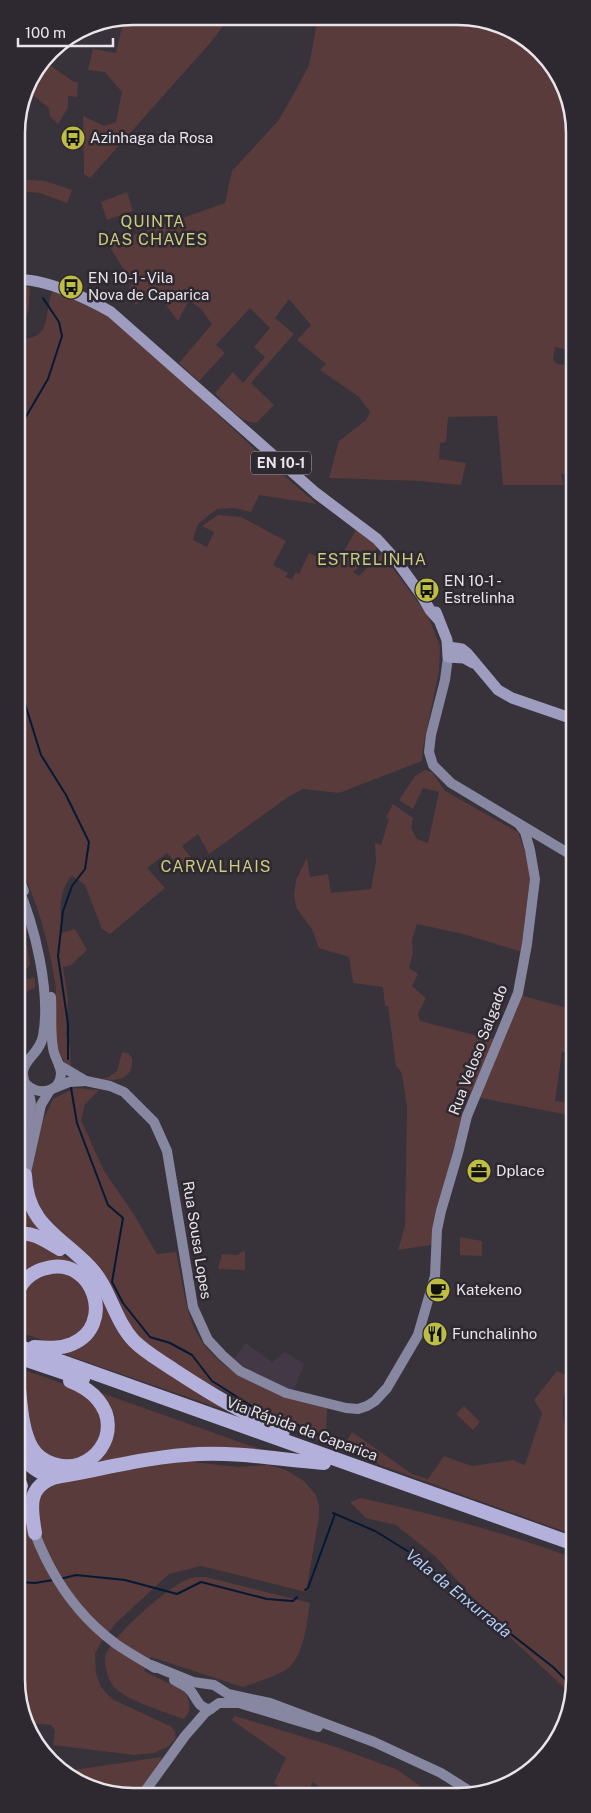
<svg xmlns="http://www.w3.org/2000/svg" width="591" height="1813" viewBox="0 0 591 1813" font-family="'Public Sans',sans-serif">
<style>
.built{fill:#433946}
.green{fill:#593b3b}
.lines{fill:none;stroke-linecap:round;stroke-linejoin:round}
.stream{stroke:#051934;stroke-width:2}
.secondary{stroke:#8787a1;stroke-width:10}
.primary{stroke:#9e9dbf;stroke-width:11}
.highway{stroke:#b3b1db;stroke-width:14}
.labels{text-anchor:middle;stroke-width:5;stroke-linejoin:round;paint-order:stroke}
.shield{fill:#2e2830;stroke:#b0acb2;stroke-width:1}
.shield-label{font-size:14px;font-weight:bold;fill:#e8e4e9}
.poi-label{font-size:15px;fill:#e8e4e9;stroke:#2e2830;text-anchor:start}
.street-label{font-size:15px;fill:#e8e4e9;stroke:#2e2830}
.neighbourhood-label{font-size:16px;letter-spacing:1px;fill:#cacc7e;stroke:#2e2830}
.water-label{font-size:16px;font-style:italic;fill:#afd0fc;stroke:#2e2830}
.rim{fill:none;stroke:#e8e4e9;stroke-width:2.5}
</style>
<rect width="100%" height="100%" fill="#38323a"/>
<path class="built" d="M246,1343l26,19 13,-10 19,12 -10,26 -10,-3 -40,-20 -11,-7z"/>
<g class="green">
<path d="M133,16l97,1 -19,25 -121,136 -6,-4 -1,-58 21,10 12,-4 6,-30 -17,-20 -17,-2 5,-21 23,4 8,-35z"/>
<path d="M318,17l163,2 60,32 32,60v240l-18,-4 -2,12 4,5 9,1 2,-4 5,1v112h-12l3,11h-61l-6,-69 -49,1 -2,25 -6,1 -1,16 27,4 -5,22 -41,-4 -91,-3 10,-37 27,-21 4,-8 -11,-15 -39,-27 6,-6 -29,-24 14,-15 -22,-26 -14,19 19,16 -43,49 23,22 -18,18c-17,-1 -30,-19 -41,-30l18,-21 10,11 22,-26 -11,-10 16,-19 -20,-20 -34,37 9,8 -26,28 -20,-18 33,-39 -11,-15 -12,-9 -11,21 -21,-28 -22,12 -6,-16 3,-6 -24,-39 117,-41 7,-32 46,-50 18,-31 13,-25z"/>
<path d="M44,61l30,21h4l-1,15 -9,-1v12l-10,16 -8,-8 -1,-8 -23,-18 2,-9z"/>
<path d="M17,179l28,2 27,9 -5,13 -27,-10 -23,-2z"/>
<path d="M127,192l6,19 -26,9 -6,-18z"/>
<path d="M17,287h13l-1,21 -10,31c35,1 24,-27 34,-49l49,21 74,64 88,83 53,46 -58,-9 -8,17 -17,-4 -17,1 -19,15 -5,16 14,7 7,-15 -12,-6 16,-11 23,2 45,24 -13,24 15,8 -3,4 7,2 4,-7 3,2 10,-21 27,12 20,-35 21,16 -1,7 -23,19 6,4 23,-23 46,63 12,30 -1,25 -16,77 -1,13 -83,32 -36,-4 -12,6 -82,59 -11,-20 -16,12 14,18 -12,9 -17,-20 -20,15 18,20 -55,46 -8,-5 -17,-44 -13,-9c-15,16 -11,37 -11,57l14,-4 12,21 -16,15 -8,2 5,32 -2,37 4,11 1,21c-4,-4 -8,-7 -10,-12 -10,-22 -2,-49 -6,-73 -6,-40 -18,-85 -38,-121v-550l5,-2 -5,-13z"/>
<path d="M425,770l7,2 13,19 73,41 13,36 -9,84 -59,-18 -46,-10 -5,16 1,13 -4,15 9,6 -6,12 14,12 -8,16 2,7 70,18 7,-2 -9,21 -22,43 -29,110 -6,34 -33,5 7,-24 2,-119 -5,-32 -2,-5 -4,-4 -8,-60h-3l-2,-19 -30,-4 -4,-26 -30,-9 -7,-19 -15,-20 -3,-13 2,-16 11,-22 3,19 18,-3 3,19 40,-4 5,-27 -1,-19 6,2 8,-26 -3,-2 7,-13 20,14 -2,10 6,11 11,4 11,-51 -16,-4 -10,21 -14,-9 16,-24z"/>
<path d="M17,897l4,11 9,56 -12,19z"/>
<path d="M33,977l2,2v9l-6,2 -11,13c0,-9 -2,-20 7,-25l5,1z"/>
<path d="M520,995l54,15v42h-12l-7,49 15,2 -2,12 -92,-18z"/>
<path d="M122,1052l6,1 4,5c2,22 -15,23 -31,21l8,-2 8,-6z"/>
<path d="M18,1086c10,17 3,34 0,53z"/>
<path d="M75,1088l24,2 -14,14 -4,16 23,51 29,42 24,41 19,-2c5,22 8,47 15,68 20,56 85,73 136,88l-1,35 -42,-17 -58,-34 -37,-18 -43,-29 -115,-142v-29l11,-52 11,-23z"/>
<path d="M23,1201l30,38 -34,-18z"/>
<path d="M26,1237l50,25 11,9 30,52 125,93 -184,-64 42,-32 -27,-55 -55,18 1,-43z"/>
<path d="M460,1237l22,4v15l-22,-1z"/>
<path d="M245,1251v19l-27,-1 4,-15 16,1 3,-3z"/>
<path d="M55,1271l22,8 8,9 4,12 1,15 -13,22 -28,5 -30,-10c0,-21 0,-46 21,-57 4,-2 11,-3 15,-4z"/>
<path d="M24,1370c22,8 47,14 66,29 2,3 4,6 6,9 3,6 7,15 7,22 -3,23 -29,36 -48,27 -5,-1 -11,-3 -14,-6 -13,-14 -18,-62 -17,-81z"/>
<path d="M557,1371l13,6 -7,21v17l3,16 8,19v85l-194,-70 -15,-12 -21,-7 8,-14 60,42 16,5 16,-23 28,10 41,-6 12,5 17,-52 -8,-13z"/>
<path d="M93,1390l175,62 -201,19 -14,-3 54,-23z"/>
<path d="M464,1406l16,16 -7,8 -17,-16z"/>
<path d="M174,1460l64,7 31,-2 17,5 18,11 12,14 3,11v11l-13,75 -105,-26 -32,8 -53,49 -15,19 -6,12 1,20 5,13 11,12 58,27 5,5 1,7 -7,8 -15,7 -20,2 -81,-10 2,-15 -4,-5 -21,-2 -12,-21v-209l2,14 16,-2c3,-12 13,-17 24,-23z"/>
<path d="M361,1498c72,16 144,34 213,60l1,129 -2,9 -72,-67 -65,-72 -40,-32 -30,-7 -16,-16z"/>
<path d="M206,1577l104,26c-3,19 -6,54 -23,66 -8,6 -33,14 -44,18l-92,-30 -7,14 42,21c4,12 6,18 -2,27 -19,-7 -57,-18 -70,-32 -6,-7 -11,-24 -8,-33 9,-20 64,-70 85,-76 5,-1 11,-1 15,-1z"/>
<path d="M235,1716l101,31 62,23 34,25h-103l-16,-13 -7,13 -17,-1 -15,-11 12,-25 -54,-38z"/>
<path d="M161,1757l1,5 -22,32h-30l-43,-23z"/>
</g>
<g class="lines">
<g class="stream">
<path d="M17,432l31,-53 14,-43 -3,-14 -16,-24"/>
<path d="M17,663l9,44 15,48 25,40 23,47 -4,27 -13,17 -9,25 -5,45 10,68v35"/>
<path d="M71,1088l6,35 31,82 15,13 -11,64 11,21 27,34 20,6 22,12 20,26 41,26 62,25 13,11"/>
<path d="M333,1513l42,18 39,24 38,33 101,79 21,21"/>
<path d="M60,1579l16,-4 49,5 52,14 24,-12 66,17 26,2 4,-4"/>
<path d="M18,1582l17,1 18,-3"/>
<path d="M305,1590l3,-2 27,-74"/>
</g>
<g class="secondary">
<path d="M448,657l-3,23 -14,55 -2,17 4,13 18,18 122,73"/>
<path d="M17,874l7,17"/>
<path d="M17,885c18,41 34,107 26,151 -3,17 -19,23 -20,36 -1,11 8,21 8,33l-13,63"/>
<path d="M59,1065l27,16 24,5 14,6 30,30 13,29 26,156 15,33 14,15 18,16 46,22 60,15 12,1 9,-3 8,-5 12,-13 31,-53 17,-59 2,-46 4,-19 17,-58 9,-37 51,-123 9,-49 8,-65 -5,-29 -5,-18 -6,-8"/>
<path d="M26,1084c12,12 34,9 35,-10 0,-9 -7,-17 -8,-26 -3,-17 -1,-34 -2,-51"/>
<path d="M54,1088l15,-6 17,-1"/>
<path d="M18,1209l23,-104 9,-15"/>
<path d="M20,1428l3,33"/>
<path d="M18,1469c11,68 41,133 98,175 13,9 26,16 39,24"/>
<path d="M151,1665l42,17 21,3 14,9 42,9 104,39 67,31 35,22"/>
<path d="M174,1680c5,3 10,5 14,8 9,8 9,21 23,21"/>
<path d="M143,1794l42,-58 20,-23 14,-10h20l79,24"/>
</g>
<g class="primary">
<path d="M17,280c25,-3 72,19 94,32l205,181 61,46 19,21 26,36 8,14 8,9"/>
<path d="M436,612l11,28 1,17 16,1 9,5"/>
<path d="M448,647l14,2 5,4 31,37 14,8 61,21"/>
</g>
<g class="highway">
<path d="M25,1175c2,50 34,60 65,92 20,21 24,53 44,74 12,12 27,20 40,29 35,23 71,45 109,61"/>
<path d="M18,1234c15,-3 29,8 42,15"/>
<path d="M18,1291c6,-13 15,-20 29,-23 47,-12 69,58 25,76 -12,5 -25,4 -38,3"/>
<path d="M18,1346l556,198"/>
<path d="M18,1357l65,22"/>
<path d="M18,1381c3,22 3,48 14,67 5,8 12,13 21,16 39,13 72,-32 45,-64 -7,-9 -18,-15 -28,-19"/>
<path d="M18,1453c11,12 21,22 38,24"/>
<path d="M18,1479l3,7"/>
<path d="M35,1533c-4,-24 -9,-47 21,-56 47,-8 95,-21 143,-23 41,-2 83,6 125,9"/>
</g>
</g>
<defs>
<symbol id="bus-disc" viewBox="-11 -11 22 22"><circle r="9.5" fill="#bebf42" stroke="#2e2830"/><path d="M-5-6H5V4H4V6H2V4H-2V6H-4V4H-5ZM-3.5-4V0h7V-4ZM-3.5 1.2v1.5H-2V1.2ZM2 1.2v1.5H3.5V1.2Z" fill="#111"/></symbol>
<symbol id="office-disc" viewBox="-11 -11 22 22"><circle r="9.5" fill="#bebf42" stroke="#2e2830"/><path d="M-6-3h4V-5.5h4V-3h4V5H-6ZM-1-4.5V-3h2v-1.5ZM-6 0V1H6V0Z" fill="#111"/></symbol>
<symbol id="cafe-disc" viewBox="-11 -11 22 22"><circle r="9.5" fill="#bebf42" stroke="#2e2830"/><path d="M-5.5-4.5H6V0H3Q3 3.5 0 3.5H-2.5Q-5.5 3.5-5.5 0ZM3-3.2v2h1.7v-2ZM-6 4.5H4V6H-6Z" fill="#111"/></symbol>
<symbol id="restaurant-disc" viewBox="-11 -11 22 22"><circle r="9.5" fill="#bebf42" stroke="#2e2830"/><path d="M-5-6h1v4h1v-4h1v4h1v-4h1v5L-1.5 .5V6h-2V.5L-5-1ZM5-6V6H3V1.5H1.5Q1.5-4 5-6Z" fill="#111"/></symbol>
</defs>
<g fill-rule="evenodd">
<use href="#bus-disc" x="59" y="124" width="28" height="28"/>
<use href="#bus-disc" x="57" y="273" width="28" height="28"/>
<use href="#bus-disc" x="413" y="576" width="28" height="28"/>
<use href="#office-disc" x="465" y="1157" width="28" height="28"/>
<use href="#cafe-disc" x="424" y="1276" width="28" height="28"/>
<use href="#restaurant-disc" x="421" y="1320" width="28" height="28"/>
</g>
<g class="labels">
<rect class="shield" x="251" y="451.5" width="60" height="23" rx="4"/>
<g class="shield-label">
<text x="281" y="468">EN 10-1</text>
</g>
<g class="poi-label">
<text x="90" y="143">Azinhaga da Rosa</text>
<text x="88" y="283">EN 10-1 - Vila<tspan x="88" dy="17">Nova de Caparica</tspan></text>
<text x="444" y="586">EN 10-1 -<tspan x="444" dy="17">Estrelinha</tspan></text>
<text x="496" y="1176">Dplace</text>
<text x="456" y="1295">Katekeno</text>
<text x="452" y="1339">Funchalinho</text>
</g>
<g class="street-label">
<text transform="translate(478 1050) rotate(-69)" y="5">Rua Veloso Salgado</text>
<text transform="translate(197 1240) rotate(81)" y="5">Rua Sousa Lopes</text>
<text transform="translate(302 1429) rotate(20)" y="5">Via Rápida da Caparica</text>
</g>
<g class="neighbourhood-label">
<text x="153" y="227">QUINTA<tspan x="153" dy="18">DAS CHAVES</tspan></text>
<text x="372" y="565">ESTRELINHA</text>
<text x="216" y="872">CARVALHAIS</text>
</g>
<g class="water-label">
<text transform="translate(459 1593) rotate(39)" y="6">Vala da Enxurrada</text>
</g>
</g>
<path d="M0 0H591V1813H0ZM133 25H458A108 108 0 0 1 566 133V1680A108 108 0 0 1 458 1788H133A108 108 0 0 1 25 1680V133A108 108 0 0 1 133 25Z" fill="#2e2830" fill-rule="evenodd"/>
<path class="rim" d="M133 25H458A108 108 0 0 1 566 133V1680A108 108 0 0 1 458 1788H133A108 108 0 0 1 25 1680V133A108 108 0 0 1 133 25Z"/>
<path d="M18 38v8h95v-8" fill="none" stroke="#e8e4e9" stroke-width="2.5"/>
<text x="25" y="38" font-size="15" fill="#e8e4e9" stroke="#2e2830" stroke-width="4" paint-order="stroke">100 m</text>
</svg>
